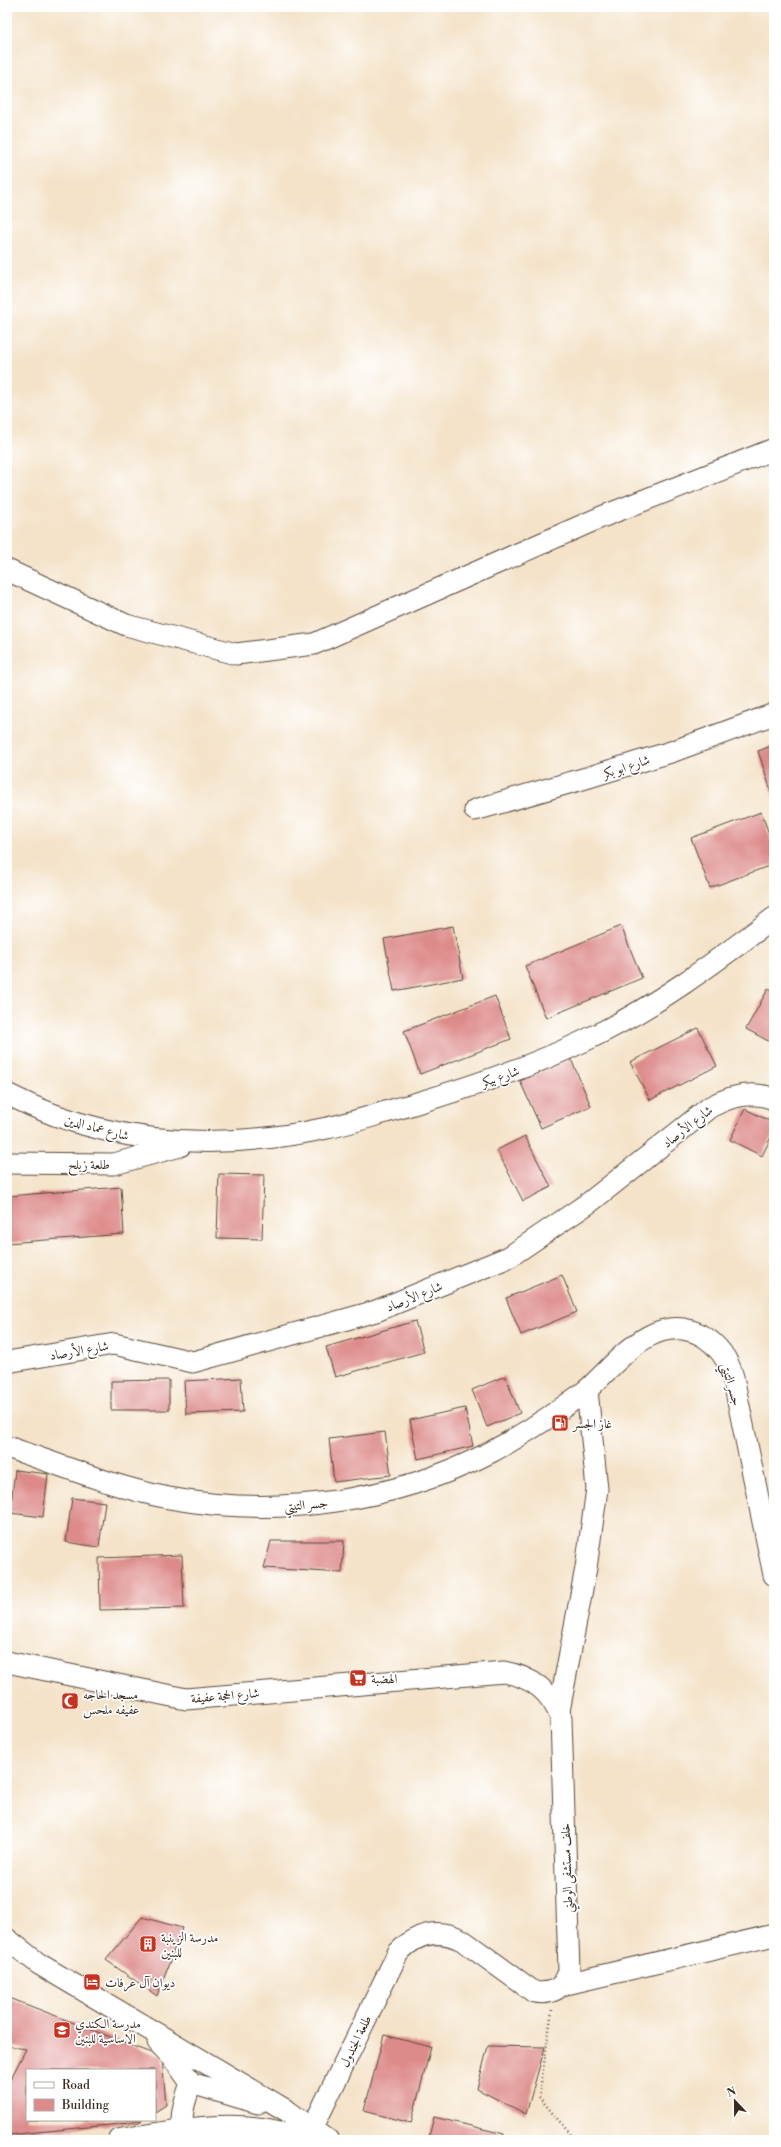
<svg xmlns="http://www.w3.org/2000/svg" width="781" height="2147" viewBox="0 0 781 2147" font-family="'Libre Bodoni',Amiri,serif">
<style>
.building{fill:#dd8b8a}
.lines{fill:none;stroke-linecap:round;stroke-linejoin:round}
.minor-casing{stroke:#574638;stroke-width:23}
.major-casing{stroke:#574638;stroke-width:24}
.path{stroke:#574638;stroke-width:2.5;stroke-dasharray:1 3;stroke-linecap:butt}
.minor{stroke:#fff;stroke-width:21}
.major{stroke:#fff;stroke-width:22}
.labels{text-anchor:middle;stroke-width:3.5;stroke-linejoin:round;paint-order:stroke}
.street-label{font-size:13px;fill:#3b2a1e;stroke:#fff}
.poi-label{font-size:13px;fill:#3b2a1e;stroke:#fff;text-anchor:start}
</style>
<rect width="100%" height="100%" fill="#fff"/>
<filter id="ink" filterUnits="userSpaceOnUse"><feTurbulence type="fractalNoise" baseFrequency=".025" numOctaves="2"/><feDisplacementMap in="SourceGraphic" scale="8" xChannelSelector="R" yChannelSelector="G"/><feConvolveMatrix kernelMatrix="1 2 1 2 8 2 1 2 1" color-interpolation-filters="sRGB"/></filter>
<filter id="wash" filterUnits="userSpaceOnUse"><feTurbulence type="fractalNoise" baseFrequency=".012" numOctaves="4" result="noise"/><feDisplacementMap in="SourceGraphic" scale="16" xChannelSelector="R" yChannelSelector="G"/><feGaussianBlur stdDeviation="0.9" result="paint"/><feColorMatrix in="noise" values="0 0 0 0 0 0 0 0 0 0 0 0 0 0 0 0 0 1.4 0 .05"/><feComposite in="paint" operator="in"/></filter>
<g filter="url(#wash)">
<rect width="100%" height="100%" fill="#f4e3c9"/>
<g id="blocks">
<g class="building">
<path d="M774,745v55l-16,-49z"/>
<path d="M761,812l13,35v17l-64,24 -19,-50z"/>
<path d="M453,926l10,52 -69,13 -10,-52z"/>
<path d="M621,926l21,52 -96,40 -21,-52z"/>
<path d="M768,989l6,3v52l-28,-15z"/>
<path d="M495,996l16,43 -91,35 -16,-43z"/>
<path d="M698,1028l19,38 -67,34 -20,-38z"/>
<path d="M571,1059l20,47 -50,22 -21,-47z"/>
<path d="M745,1109l29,14v8l-12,25 -32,-16z"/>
<path d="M525,1136l26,51 -28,14 -26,-51z"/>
<path d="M219,1174l45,1 -2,64 -45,-1z"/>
<path d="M121,1187l3,47 -117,9v-47z"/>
<path d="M562,1275l15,37 -56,23 -15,-37z"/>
<path d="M415,1321l9,31 -89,25 -9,-30z"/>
<path d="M505,1376l15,37 -33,14 -15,-37z"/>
<path d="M241,1378l2,34 -57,2 -2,-33z"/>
<path d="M169,1380v30h-58v-29z"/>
<path d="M465,1408l8,38 -55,13 -8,-39z"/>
<path d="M385,1432l6,43 -57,7 -5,-43z"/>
<path d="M15,1470l33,4 -5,43 -33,-4z"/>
<path d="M72,1498l33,4 -6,45 -33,-5z"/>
<path d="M271,1541h73l-2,32 -78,-5z"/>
<path d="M182,1555l2,53 -84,2 -1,-52z"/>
<path d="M142,1917l40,11 -25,68 -51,-36z"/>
<path d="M7,1997l155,60 4,48 -11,7v-42h-128v50h115l-3,2 -132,13v-49l19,-37 -19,-3z"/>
<path d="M384,2035l47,12 -20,76 -47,-12z"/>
<path d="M488,2046l57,1 -19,67 -49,-25z"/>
<path d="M434,2117l70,17 -1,6h-75z"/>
</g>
</g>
</g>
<g filter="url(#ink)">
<use href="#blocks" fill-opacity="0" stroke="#574638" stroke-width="1"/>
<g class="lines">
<defs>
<g id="minor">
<path d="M7,570l119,55 110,29 78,-10 285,-126 175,-69"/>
<path d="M475,810l111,-32 88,-27 100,-37"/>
<path d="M7,1094c101,52 209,58 320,34 26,-5 53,-15 80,-22 61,-18 122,-38 179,-66 68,-32 128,-77 188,-122"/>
<path d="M7,1163l107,1 66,-18"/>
<path d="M7,1362l107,-18 79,18 183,-51 133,-54 81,-55 120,-95c20,-11 42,-17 64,-8"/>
<path d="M7,1447c54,18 106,40 162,51 108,20 225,4 322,-46 34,-18 65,-39 96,-62"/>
<path d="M7,1662l179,37 318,-27c28,5 47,19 57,46l8,252c-4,18 -17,25 -35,22l-72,-52c-24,-12 -46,-7 -64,13l-86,176"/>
<path d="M559,1711l27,-143 11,-79 -10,-99c31,-28 68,-81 116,-54 16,10 25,23 30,41l41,198"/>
<path d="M7,1939l32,25 250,148 39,28"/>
<path d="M562,1985l212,-50"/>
<path d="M158,2042l15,16 18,25c-7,21 -14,36 -3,57"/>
<path d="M191,2083l67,20"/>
</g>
<path id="major" d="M120,2140c59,-10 126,-24 183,0"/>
</defs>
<use href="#minor" class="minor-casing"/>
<use href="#major" class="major-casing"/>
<path class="path" d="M552,2010l-13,87 36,43"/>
<use href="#minor" class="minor"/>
<use href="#major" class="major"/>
</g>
</g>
<defs>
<symbol id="fuel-square" viewBox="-11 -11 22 22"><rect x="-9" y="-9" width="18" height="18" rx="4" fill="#c8321e" stroke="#fff"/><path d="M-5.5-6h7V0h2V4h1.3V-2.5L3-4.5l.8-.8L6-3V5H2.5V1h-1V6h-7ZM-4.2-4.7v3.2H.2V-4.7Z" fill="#fff"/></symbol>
<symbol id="supermarket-square" viewBox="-11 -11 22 22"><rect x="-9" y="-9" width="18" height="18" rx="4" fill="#c8321e" stroke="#fff"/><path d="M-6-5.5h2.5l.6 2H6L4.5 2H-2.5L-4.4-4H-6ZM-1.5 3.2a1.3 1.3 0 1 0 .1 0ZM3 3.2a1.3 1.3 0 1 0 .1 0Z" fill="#fff"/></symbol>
<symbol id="mosque-square" viewBox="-11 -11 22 22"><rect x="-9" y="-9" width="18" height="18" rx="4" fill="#c8321e" stroke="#fff"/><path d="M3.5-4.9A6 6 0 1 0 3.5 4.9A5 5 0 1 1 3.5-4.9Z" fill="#fff"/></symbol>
<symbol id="building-square" viewBox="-11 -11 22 22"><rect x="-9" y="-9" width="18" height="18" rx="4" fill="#c8321e" stroke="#fff"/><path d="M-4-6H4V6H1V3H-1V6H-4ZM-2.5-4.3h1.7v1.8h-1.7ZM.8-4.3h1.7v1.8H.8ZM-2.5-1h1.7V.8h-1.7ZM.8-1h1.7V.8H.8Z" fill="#fff"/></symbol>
<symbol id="hotel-square" viewBox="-11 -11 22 22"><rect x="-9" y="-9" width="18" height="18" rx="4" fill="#c8321e" stroke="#fff"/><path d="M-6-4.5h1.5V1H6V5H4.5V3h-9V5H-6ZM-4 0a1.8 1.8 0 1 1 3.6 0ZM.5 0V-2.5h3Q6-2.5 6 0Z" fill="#fff"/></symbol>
<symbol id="school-square" viewBox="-11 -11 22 22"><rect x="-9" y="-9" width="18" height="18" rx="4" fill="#c8321e" stroke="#fff"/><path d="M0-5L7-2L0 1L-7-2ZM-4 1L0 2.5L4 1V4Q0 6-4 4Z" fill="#fff"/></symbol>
</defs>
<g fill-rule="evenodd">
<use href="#fuel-square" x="550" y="1413" width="20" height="20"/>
<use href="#supermarket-square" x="348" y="1668" width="20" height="20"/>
<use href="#mosque-square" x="60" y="1691" width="20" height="20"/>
<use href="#building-square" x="138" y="1934" width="20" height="20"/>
<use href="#hotel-square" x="82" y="1972" width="20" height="20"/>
<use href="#school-square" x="52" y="2020" width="20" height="20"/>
</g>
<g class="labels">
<g class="street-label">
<text transform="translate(626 766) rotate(-18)" y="5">شارع ابو بكر</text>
<text transform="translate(500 1076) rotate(-19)" y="5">شارع بيكر</text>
<text transform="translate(687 1126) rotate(-38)" y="5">شارع الأرصاد</text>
<text transform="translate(97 1127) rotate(15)" y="5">شارع عماد الدين</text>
<text x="89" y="1169">طلعة زبلح</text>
<text transform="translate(414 1296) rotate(-22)" y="5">شارع الأرصاد</text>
<text transform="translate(79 1350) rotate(-10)" y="5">شارع الأرصاد</text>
<text transform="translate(732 1384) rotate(74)" y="5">جسر التيتي</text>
<text transform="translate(306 1504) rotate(-5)" y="5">جسر التيتي</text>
<text transform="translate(225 1695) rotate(-5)" y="5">شارع الحجة عفيفة</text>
<text transform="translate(566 1868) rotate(-92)" y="5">خلف مستشفى الوطني</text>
<text transform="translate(355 2041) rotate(-64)" y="5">طلعة الجندول</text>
</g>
<g class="poi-label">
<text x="573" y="1428">غاز الجسر</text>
<text x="371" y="1683">الهضبة</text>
<text x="83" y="1699">مسجد الحاجه<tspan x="83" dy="15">عفيفه ملحس</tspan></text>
<text x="161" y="1942">مدرسة الزينبة<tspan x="161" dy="15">للبنين</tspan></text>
<text x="105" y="1987">ديوان آل عرفات</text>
<text x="75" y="2028">مدرسة الكندي<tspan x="75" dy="15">الاساسية للبنين</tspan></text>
</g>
</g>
<rect width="781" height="2147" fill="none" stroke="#fff" stroke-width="24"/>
<rect x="26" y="2069" width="130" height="52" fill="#ffffff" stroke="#b1aaa5"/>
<rect x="34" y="2082" width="20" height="6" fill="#ffffff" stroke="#b1aaa5"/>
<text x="62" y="2089" font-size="12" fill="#3b2a1e">Road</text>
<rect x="34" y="2099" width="20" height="12" fill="#dd8b8a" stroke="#b1aaa5"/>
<text x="62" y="2109" font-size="12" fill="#3b2a1e">Building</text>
<g transform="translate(735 2101) rotate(338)" stroke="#ffffff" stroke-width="3" paint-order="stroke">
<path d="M0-3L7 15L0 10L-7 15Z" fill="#3b2a1e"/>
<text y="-6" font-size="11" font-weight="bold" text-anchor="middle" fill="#3b2a1e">N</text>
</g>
</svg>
